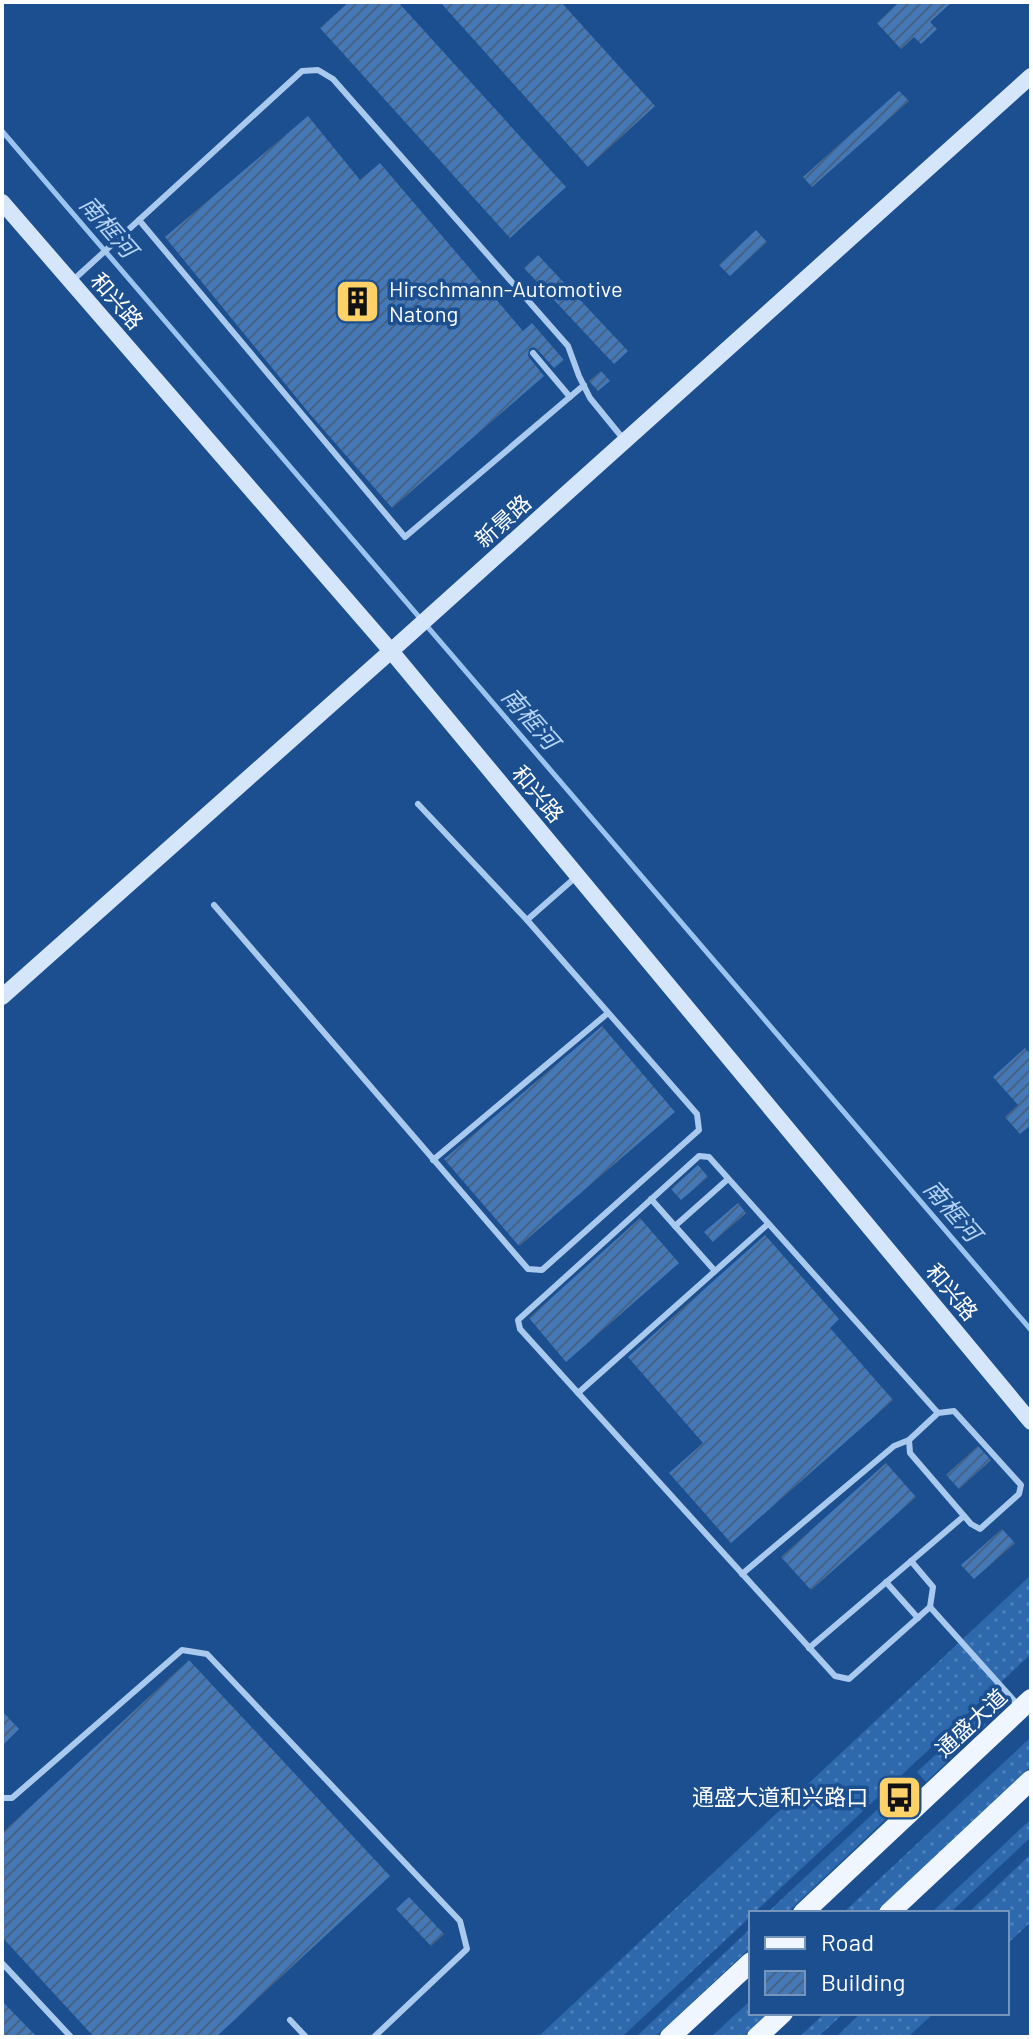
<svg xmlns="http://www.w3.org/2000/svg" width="1033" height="2039" viewBox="0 0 1033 2039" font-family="Barlow,'Noto Sans SC',sans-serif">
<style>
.grass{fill:url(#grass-dots)}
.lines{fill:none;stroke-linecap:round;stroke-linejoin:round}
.stream{stroke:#9cc4f0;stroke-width:5}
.building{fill:url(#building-hatch)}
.lane{stroke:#a9c9ee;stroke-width:6}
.secondary{stroke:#d6e6fa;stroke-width:16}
.primary{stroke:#f0f6ff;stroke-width:20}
.labels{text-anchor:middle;stroke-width:7;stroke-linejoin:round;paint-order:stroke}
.poi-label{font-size:22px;fill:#fff;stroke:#1b4f8f;text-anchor:start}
.street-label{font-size:22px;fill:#fff;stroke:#1b4f8f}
.water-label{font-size:24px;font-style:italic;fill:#b5d3f5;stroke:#1b4f8f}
</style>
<defs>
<pattern id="grass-dots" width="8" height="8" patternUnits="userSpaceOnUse" patternTransform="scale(2)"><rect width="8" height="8" fill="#2e69ad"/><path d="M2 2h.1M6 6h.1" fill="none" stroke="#4d80b9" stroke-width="1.8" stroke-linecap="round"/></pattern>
<pattern id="building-hatch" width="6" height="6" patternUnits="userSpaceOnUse" patternTransform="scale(2)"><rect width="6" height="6" fill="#4478b7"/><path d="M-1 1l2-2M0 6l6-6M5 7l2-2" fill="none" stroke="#486282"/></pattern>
</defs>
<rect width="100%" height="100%" fill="#1b4f8f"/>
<g class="grass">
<path d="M1031,1575v79l-277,259h-3v3l-129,121h-84z"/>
<path d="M977,1716l9,9 -60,57 -9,-10z"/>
<path d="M1031,1737v29l-156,147h-32z"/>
<path d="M879,1808l9,9 -101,96h-20z"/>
<path d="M1031,1819v18l-81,76h-19z"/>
<path d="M1031,1854v68l-24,22v-31h-39z"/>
<path d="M751,1928v19l-96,90h-19z"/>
<path d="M751,2000v13h17l-25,24h-32z"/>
<path d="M825,2013h19l-26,24h-19z"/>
<path d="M861,2013h73l-26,24h-72z"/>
</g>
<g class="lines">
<path class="stream" d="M2,131l1029,1199"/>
</g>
<g class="building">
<path d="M349,2h49l168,185 -56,51 -190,-210z"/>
<path d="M440,2h121l94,104 -67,61z"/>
<path d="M899,2h53l-22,20 7,7 -16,15 -7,-7 -13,12 -24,-26z"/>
<path d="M899,91l10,10 -97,86 -9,-10z"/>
<path d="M308,116l52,64 20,-17 143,168 9,-8 32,37 -10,8 -17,-19 -4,-2 -4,2 -1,7 16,20 -152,132 -83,-95 -144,-176z"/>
<path d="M756,230l11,12 -37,34 -11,-11z"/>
<path d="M538,255l90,96 -14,13 -90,-96z"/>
<path d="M601,371l9,10 -12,10 -9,-10z"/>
<path d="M602,1026l73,86 -156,134 -75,-87z"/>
<path d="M1025,1048l6,7v70l-11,9 -15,-17 13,-12 -25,-28z"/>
<path d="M698,1165l10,12 -27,23 -10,-11z"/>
<path d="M738,1203l8,10 -33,29 -9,-10z"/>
<path d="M640,1218l39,45 -113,99 -37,-44z"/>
<path d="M765,1235l74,84 -9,9 63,72 -162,143 -62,-70 34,-30 -75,-86z"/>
<path d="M978,1446l13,14 -32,29 -13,-14z"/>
<path d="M886,1463l30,34 -105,93 -30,-33z"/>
<path d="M1002,1529l13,14 -41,36 -13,-14z"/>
<path d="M189,1660l201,216 -174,161h-122l-92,-100v-104z"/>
<path d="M2,1711l17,18 -17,17z"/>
<path d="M409,1897l35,37 -13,12 -35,-37z"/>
<path d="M2,2001l35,36h-35z"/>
</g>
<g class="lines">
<g class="lane">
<path d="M71,282l68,-62"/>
<path d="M533,353l37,44"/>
<path d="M584,385l-179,152 -266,-317 163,-149 16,-1 15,9 235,267 11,30 11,22 35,43"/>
<path d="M214,905l314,364 14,1 157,-140 -2,-16 -170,-194 -109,-116"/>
<path d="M527,920l50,-44"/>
<path d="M433,1160l175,-147"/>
<path d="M651,1199l64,72"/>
<path d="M675,1226l53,-47"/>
<path d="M578,1393l190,-169"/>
<path d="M938,1413l-29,27 1,13 61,71 9,5 39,-35 2,-9 -67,-74 -16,2 -229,-256 -10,-1 -181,164 2,9 315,347 14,3 81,-72 89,99"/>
<path d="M911,1561l22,26 -3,20"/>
<path d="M742,1574l152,-128 15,-6"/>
<path d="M886,1582l32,36"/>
<path d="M809,1648l155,-132"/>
<path d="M2,1798h10l170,-148 25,4 253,267 7,28 -93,88"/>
<path d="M2,1963l69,74"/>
<path d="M290,2020l16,17"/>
</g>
<g class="secondary">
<path d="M2,202l389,449 640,771"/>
<path d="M2,997l389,-346 640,-575"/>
</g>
<g class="primary">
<path d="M803,1913l228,-214"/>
<path d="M889,1913l142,-133"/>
<path d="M670,2037l81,-75"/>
<path d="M757,2037l26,-24"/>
</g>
</g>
<defs>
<symbol id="building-square" viewBox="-11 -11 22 22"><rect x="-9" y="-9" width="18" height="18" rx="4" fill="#ffd166" stroke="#1b4f8f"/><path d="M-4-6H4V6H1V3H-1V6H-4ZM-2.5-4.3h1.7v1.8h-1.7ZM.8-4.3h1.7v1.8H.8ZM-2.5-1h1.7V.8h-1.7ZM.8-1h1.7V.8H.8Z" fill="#111"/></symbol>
<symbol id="bus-square" viewBox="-11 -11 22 22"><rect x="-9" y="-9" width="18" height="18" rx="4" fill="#ffd166" stroke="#1b4f8f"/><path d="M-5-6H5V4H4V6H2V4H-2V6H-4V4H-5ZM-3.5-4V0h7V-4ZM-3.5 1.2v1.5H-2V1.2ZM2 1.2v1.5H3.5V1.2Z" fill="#111"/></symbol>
</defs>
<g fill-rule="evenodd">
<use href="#building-square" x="332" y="276" width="51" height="51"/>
<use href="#bus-square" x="874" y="1772" width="51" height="51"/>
</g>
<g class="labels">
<g class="poi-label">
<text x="389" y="297">Hirschmann-Automotive<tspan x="389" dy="25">Natong</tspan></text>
<text x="868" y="1805" text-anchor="end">通盛大道和兴路口</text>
</g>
<g class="street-label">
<text transform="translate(117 301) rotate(49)" y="8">和兴路</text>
<text transform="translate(503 521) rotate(-42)" y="8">新景路</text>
<text transform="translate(538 794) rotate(50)" y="8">和兴路</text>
<text transform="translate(952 1292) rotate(50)" y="8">和兴路</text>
<text transform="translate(971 1723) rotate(-43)" y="8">通盛大道</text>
</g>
<g class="water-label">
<text transform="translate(108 227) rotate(49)" y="8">南框河</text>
<text transform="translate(530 719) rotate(49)" y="8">南框河</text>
<text transform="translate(952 1211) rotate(49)" y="8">南框河</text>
</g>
</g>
<rect width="1033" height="2039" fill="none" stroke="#ffffff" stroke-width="8"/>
<rect x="749" y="1911" width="260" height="104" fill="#1b4f8f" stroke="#7695bc" stroke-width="2"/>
<rect x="765" y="1937" width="40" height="12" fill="#f0f6ff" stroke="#7695bc" stroke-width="2"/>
<text x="821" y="1951" font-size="24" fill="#ffffff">Road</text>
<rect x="765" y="1971" width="40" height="24" fill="url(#building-hatch)" stroke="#7695bc" stroke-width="2"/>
<text x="821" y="1991" font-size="24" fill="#ffffff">Building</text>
</svg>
